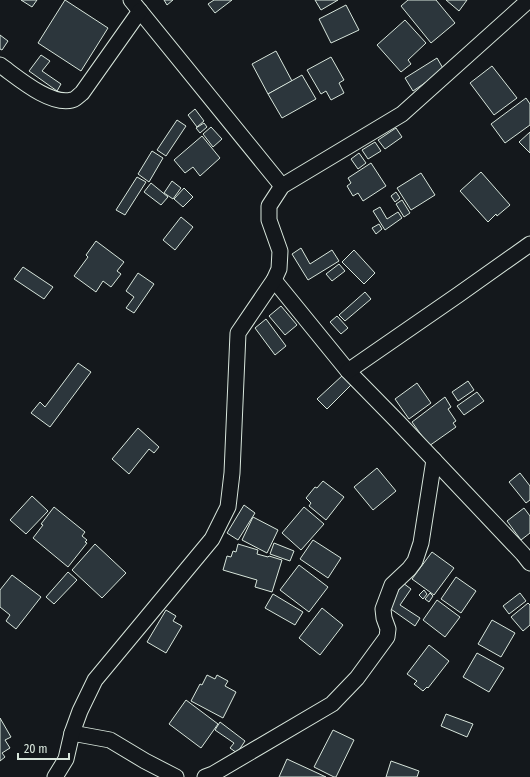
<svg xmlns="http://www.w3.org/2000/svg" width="530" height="777" viewBox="0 0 530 777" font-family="'Fira Sans Condensed',sans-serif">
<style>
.building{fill:#2c363c;stroke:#d8e6dc}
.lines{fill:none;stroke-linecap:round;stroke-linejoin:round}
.minor-casing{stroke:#d8e6dc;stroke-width:17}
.minor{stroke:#14181c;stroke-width:15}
</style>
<rect width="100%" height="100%" fill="#14181c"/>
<g class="building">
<path d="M21,0h16l-5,7z"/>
<path d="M65,0l43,28 -27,43 -43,-28z"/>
<path d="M164,0h9l-6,5z"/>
<path d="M214,0h18l-17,13 -7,-9z"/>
<path d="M315,0h23l-17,10z"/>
<path d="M408,0h28l19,23 -24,20 -30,-37z"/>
<path d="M446,0h21l-8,11z"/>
<path d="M346,5l13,25 -28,13 -12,-24z"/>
<path d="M405,20l21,23 -18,17 3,4 -10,8 -24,-27z"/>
<path d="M0,35l8,6 -6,9 -2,-1z"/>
<path d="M276,51l16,30 -24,13 -16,-30z"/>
<path d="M41,55l9,6 -8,10 19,13 -4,7 -28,-20z"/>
<path d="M331,57l13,23 -5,3 5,10 -13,7 -5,-9 -5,3 -14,-24z"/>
<path d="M437,58l7,12 -31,21 -8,-13z"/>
<path d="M492,66l25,32 -23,17 -24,-32z"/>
<path d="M302,75l14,24 -34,19 -14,-24z"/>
<path d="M526,98l4,6v21l-25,18 -14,-19z"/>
<path d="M195,109l9,12 -7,6 -9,-12z"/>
<path d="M177,120l9,6 -20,30 -9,-6z"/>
<path d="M204,123l3,4 -7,6 -4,-5z"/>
<path d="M211,127l11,12 -9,8 -10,-13z"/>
<path d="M396,128l6,9 -17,12 -7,-9z"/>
<path d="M530,132v21l-11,-11z"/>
<path d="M202,136l18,22 -20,18 -7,-9 -8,6 -11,-13z"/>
<path d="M375,142l6,9 -13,8 -6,-9z"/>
<path d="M152,151l11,7 -14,24 -11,-8z"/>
<path d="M359,153l7,10 -8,6 -7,-10z"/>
<path d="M371,163l15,23 -23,15 -5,-8 -5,3 -6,-10 4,-3 -3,-5z"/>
<path d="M481,172l29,33 -13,11 -1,-2 -8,8 -28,-31z"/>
<path d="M421,173l14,22 -24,15 -14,-22z"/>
<path d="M137,177l9,5 -21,33 -9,-5z"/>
<path d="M172,181l9,7 -8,11 -9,-6z"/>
<path d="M151,183l17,14 -7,8 -17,-13z"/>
<path d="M184,188l9,9 -10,10 -9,-8z"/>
<path d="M396,192l4,6 -5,4 -4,-6z"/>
<path d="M402,200l8,13 -6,4 -8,-13z"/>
<path d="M380,207l7,12 11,-7 4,6 -17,12 -12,-19z"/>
<path d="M181,217l12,10 -18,23 -12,-10z"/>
<path d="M379,224l3,5 -6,5 -4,-6z"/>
<path d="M96,241l28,21 -7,9 4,3 -10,13 -8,-6 -7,11 -22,-16 14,-19 -2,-2z"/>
<path d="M301,248l9,16 22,-14 7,11 -31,19 -16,-26z"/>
<path d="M354,250l21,23 -11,11 -22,-22z"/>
<path d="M339,264l6,7 -13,10 -6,-7z"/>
<path d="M23,267l30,20 -9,12 -30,-20z"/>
<path d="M138,273l16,11 -20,29 -8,-5 8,-11 -8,-6z"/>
<path d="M365,292l6,7 -26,22 -6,-6z"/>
<path d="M281,306l16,19 -12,10 -16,-19z"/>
<path d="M337,316l11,12 -7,6 -11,-12z"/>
<path d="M266,319l20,27 -11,9 -20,-27z"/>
<path d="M78,363l13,9 -41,55 -19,-14 9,-11 5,5z"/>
<path d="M343,375l9,9 -25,25 -10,-10z"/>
<path d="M468,381l6,9 -16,11 -6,-9z"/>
<path d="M417,383l14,20 -22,16 -14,-20z"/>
<path d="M477,392l7,9 -20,14 -7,-9z"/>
<path d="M445,397l6,10 -3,2 8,12 -3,2 3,4 -27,19 -17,-24z"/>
<path d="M138,428l21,19 -5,6 -5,-4 -20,25 -17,-15z"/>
<path d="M377,468l19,23 -23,19 -19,-23z"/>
<path d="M520,473l10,13v14l-4,3 -17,-21z"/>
<path d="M323,481l21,16 -18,23 -17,-14 2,-3 -5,-5 9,-11 2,1z"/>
<path d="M32,496l16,15 -22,23 -16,-14z"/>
<path d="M244,505l11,8 -17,27 -11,-7z"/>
<path d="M54,507l31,25 -3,4 5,4 -2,2 2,1 -19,24 -35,-29 10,-13 -2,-1z"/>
<path d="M304,507l20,17 -23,26 -19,-17z"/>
<path d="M524,508l6,8v17l-9,7 -14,-19z"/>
<path d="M253,517l25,13 -11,23 -25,-13z"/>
<path d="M313,540l28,18 -13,20 -28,-19z"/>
<path d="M274,543l20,8 -4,10 -20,-7z"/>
<path d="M95,544l31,29 -24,25 -30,-28z"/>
<path d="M238,544l20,6 -1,4 11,3 1,-1 13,4 -10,32 -17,-5 2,-7 -34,-10 4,-14 4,1 2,-6 3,1z"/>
<path d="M432,552l22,16 -20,27 -22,-16z"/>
<path d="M299,565l29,22 -19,25 -29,-22z"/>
<path d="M68,572l9,8 -23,24 -8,-7z"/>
<path d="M12,575l29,22 -25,32 -10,-8 4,-6 -10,-8v-17z"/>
<path d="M456,577l20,14 -15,22 -20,-14z"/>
<path d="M403,583l8,6 -11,16 20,13 -5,8 -27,-19z"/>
<path d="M424,590l3,4 -4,5 -4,-4z"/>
<path d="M430,593l3,3 -4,6 -4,-3z"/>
<path d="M520,593l6,8 -17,13 -6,-8z"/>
<path d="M273,594l30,18 -8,13 -30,-17z"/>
<path d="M437,600l23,17 -15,20 -22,-17z"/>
<path d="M528,603l2,2v20l-7,6 -12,-14z"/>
<path d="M322,608l21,17 -23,30 -21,-17z"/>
<path d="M166,610l10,6 -3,5 9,5 -16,27 -19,-11z"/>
<path d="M492,620l23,13 -14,24 -23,-13z"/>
<path d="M429,645l20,16 -21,27 -1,-1 -4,4 -9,-7 3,-3 -10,-7z"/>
<path d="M477,653l27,15 -15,24 -26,-15z"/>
<path d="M207,675l8,4 2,-4 11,6 -3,5 11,6 -13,26 -32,-17 9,-17 2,1z"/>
<path d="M186,700l32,24 -17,24 -32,-24z"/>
<path d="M446,714l27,10 -6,13 -26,-11z"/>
<path d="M0,718l11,19 -6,3 5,8 -8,5 3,4 -5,4z"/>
<path d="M220,722l25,19 -8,12 -7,-5 4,-5 -19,-13z"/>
<path d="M333,730l21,10 -18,37h-2l-20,-10z"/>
<path d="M287,759l39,18h-47z"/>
<path d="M391,761l28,10 -2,6h-31z"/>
</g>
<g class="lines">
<defs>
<g id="minor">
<path d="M131,0l151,186"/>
<path d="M0,65c17,12 50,41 72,35 3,0 7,-5 10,-7l58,-82"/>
<path d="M274,280l74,91 50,51 125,132 7,9"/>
<path d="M348,371l110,-76 72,-51"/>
<path d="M72,733l38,7 35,21 31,16"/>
<path d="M55,777l11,-18 6,-26 8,-22 15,-31 117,-141 16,-32 4,-34 6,-140 36,-53 5,-11 1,-18 -11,-31v-14l13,-20 120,-72 127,-114"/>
<path d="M205,777l8,-3 119,-70 25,-26 30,-41 1,-8 -4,-11 -1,-9 9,-24 17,-16 6,-8 6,-18 13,-83"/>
</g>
</defs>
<use href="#minor" class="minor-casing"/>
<use href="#minor" class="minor"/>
</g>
<path d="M18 753v6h51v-6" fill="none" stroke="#d8e6dc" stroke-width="2"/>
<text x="24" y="753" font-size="12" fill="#d8e6dc" stroke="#14181c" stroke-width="3" paint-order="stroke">20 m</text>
</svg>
